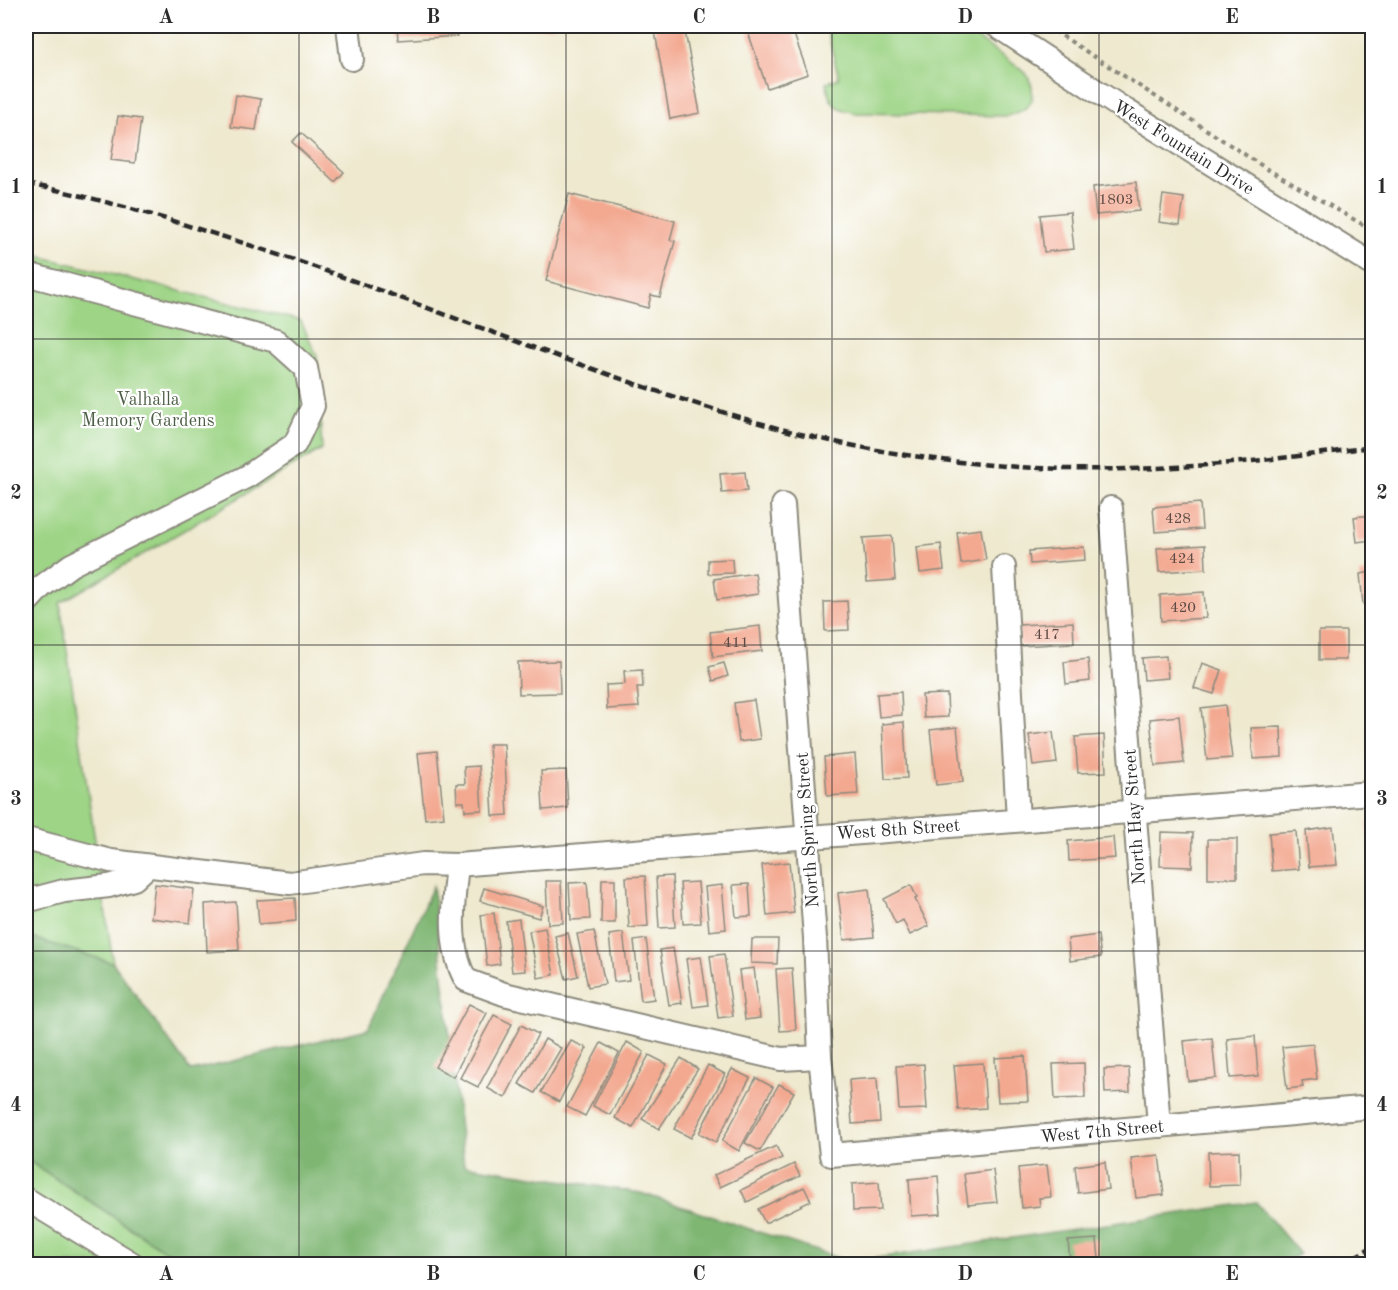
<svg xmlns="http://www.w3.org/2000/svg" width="1398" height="1290" viewBox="0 0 1398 1290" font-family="'Old Standard TT',serif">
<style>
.green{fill:#9dd485;stroke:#648058;stroke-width:1.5}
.forest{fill:#7eb672;stroke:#54704e;stroke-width:1.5}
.building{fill:#f3a890}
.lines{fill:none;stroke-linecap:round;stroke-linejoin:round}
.minor-casing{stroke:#8c8a7d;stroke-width:26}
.path{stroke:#8c8a7d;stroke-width:4;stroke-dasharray:4.5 4.5;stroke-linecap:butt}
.minor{stroke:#fff;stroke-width:22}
.rail{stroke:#2b2b2b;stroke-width:4.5;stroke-dasharray:9 4.5;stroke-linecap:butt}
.grid{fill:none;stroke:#2b2b2b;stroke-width:1.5;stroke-opacity:0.55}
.labels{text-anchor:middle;stroke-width:4.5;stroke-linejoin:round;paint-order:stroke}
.number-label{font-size:15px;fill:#5d4a44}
.street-label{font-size:18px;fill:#2b2b2b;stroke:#fff}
.park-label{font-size:18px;fill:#4d5e46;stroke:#fff}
.neatline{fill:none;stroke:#2b2b2b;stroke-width:2}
.grid-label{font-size:20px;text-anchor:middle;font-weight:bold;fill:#2b2b2b}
</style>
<rect width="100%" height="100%" fill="#fff"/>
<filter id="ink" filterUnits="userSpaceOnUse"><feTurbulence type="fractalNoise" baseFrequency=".0167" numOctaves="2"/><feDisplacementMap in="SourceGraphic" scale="12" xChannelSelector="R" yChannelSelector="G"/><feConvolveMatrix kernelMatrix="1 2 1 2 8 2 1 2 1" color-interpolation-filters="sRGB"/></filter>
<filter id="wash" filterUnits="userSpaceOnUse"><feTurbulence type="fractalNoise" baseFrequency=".008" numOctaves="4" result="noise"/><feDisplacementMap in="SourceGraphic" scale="24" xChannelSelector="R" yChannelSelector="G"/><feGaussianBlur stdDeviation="1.35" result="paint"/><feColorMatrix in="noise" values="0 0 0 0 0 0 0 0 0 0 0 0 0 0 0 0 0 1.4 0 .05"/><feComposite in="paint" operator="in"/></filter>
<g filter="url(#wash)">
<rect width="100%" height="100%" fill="#eee9cf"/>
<g class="green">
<path d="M826,26h134l66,47 6,13v14l-4,6 -7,5 -14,5 -151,-3c-24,-5 -24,-7 -30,-30l13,-5z"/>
<path d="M26,253l275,68 16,35 5,93 -262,154 53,360 -87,-27z"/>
<path d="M26,1159l159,105h-159z"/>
</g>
<path class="forest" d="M433,886l31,279 177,28 209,69 406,-60 44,52 -18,10h-1097l-159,-105v-223l87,27 78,108 177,-42z"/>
<g id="blocks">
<g class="building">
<path d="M397,26h60v10l-59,4z"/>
<path d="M503,26h51v1l-51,3z"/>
<path d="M654,26h30l16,87 -30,6z"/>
<path d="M746,26h45l17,48 -41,14z"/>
<path d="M236,95l25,4 -5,31 -25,-3z"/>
<path d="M118,116l23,3 -6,44 -24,-3z"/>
<path d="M301,133l43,39 -9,10 -43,-40z"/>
<path d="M1136,182l3,29 -43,4 -3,-28z"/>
<path d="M569,194l106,27 -5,19 5,1 -15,56 -9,-2 -3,13 -102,-27z"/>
<path d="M1163,195l21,3 -4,27 -21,-3z"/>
<path d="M1070,212l4,37 -30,3 -4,-37z"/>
<path d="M745,472l2,19 -25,2 -2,-19z"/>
<path d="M1200,503l2,26 -47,3 -2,-25z"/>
<path d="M1372,515v25l-15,2 -3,-25z"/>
<path d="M981,529l5,31 -25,4 -4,-32z"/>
<path d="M892,536l3,44 -28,2 -4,-44z"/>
<path d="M941,544l3,26 -24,3 -3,-26z"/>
<path d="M1205,545l1,24 -47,3 -2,-24z"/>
<path d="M1084,547l1,13 -55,4 -1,-13z"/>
<path d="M732,559l1,14 -25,1v-14z"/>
<path d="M1372,572v31l-9,1 -3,-30z"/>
<path d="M755,573l3,21 -41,6 -3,-21z"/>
<path d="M1204,592l2,26 -45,3 -1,-26z"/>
<path d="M847,601l2,29 -24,1 -1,-29z"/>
<path d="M1073,622l1,21 -54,3 -1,-21z"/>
<path d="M760,626l2,25 -49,6 -3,-25z"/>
<rect x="1319" y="631" width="27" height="29"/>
<path d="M1166,656l2,22 -24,2 -2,-22z"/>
<path d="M1088,659l2,22 -24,3 -2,-22z"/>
<path d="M559,661l1,32 -41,1 -1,-32z"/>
<path d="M724,663l4,13 -15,5 -4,-14z"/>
<path d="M1202,663l20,7 -8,24 -20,-6z"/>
<path d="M642,670l1,17h-6l2,20 -32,2 -1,-24 19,-1 -1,-13z"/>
<path d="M901,692l1,23 -23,2 -2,-23z"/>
<path d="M947,694l1,23 -24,1 -2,-23z"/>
<path d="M754,700l6,39 -21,3 -5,-39z"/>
<path d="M1225,705l7,53 -25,2 -6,-52z"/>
<path d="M1179,716l5,47 -29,3 -5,-47z"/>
<path d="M904,722l3,56 -22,1 -3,-55z"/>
<path d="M957,727l6,55 -27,3 -6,-55z"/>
<path d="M1281,727l1,30 -29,2 -2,-31z"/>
<path d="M1053,732l4,31 -24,3 -4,-31z"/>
<path d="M1104,735l2,37 -28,1 -3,-36z"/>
<path d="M489,744h15l4,71 -15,1z"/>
<path d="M437,751l7,66 -19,2 -7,-66z"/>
<path d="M855,754l3,40 -31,2 -3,-39z"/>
<path d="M479,766l3,44 -17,1 -1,-9h-7l-1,-18h9l-1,-17z"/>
<path d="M566,770l2,38 -25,2 -2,-39z"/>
<path d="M1372,823v40h-1l-3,-39z"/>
<path d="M1333,827l4,38 -28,2 -3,-36z"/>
<path d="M1296,831l3,38 -27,2 -3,-38z"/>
<path d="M1161,832l32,1 -1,34 -32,-1z"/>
<path d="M1113,837l2,21 -46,3 -1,-20z"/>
<rect x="1208" y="839" width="29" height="39"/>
<path d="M789,862l5,51 -27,3 -5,-51z"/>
<path d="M645,876l3,50 -19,2 -3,-51z"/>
<path d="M672,876l3,51 -16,1 -3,-51z"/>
<path d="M602,879h13v44h-14z"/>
<path d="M546,881h15l2,42 -15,1z"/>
<path d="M587,882l3,37 -19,1 -2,-37z"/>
<path d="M698,882l3,41 -18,1 -3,-41z"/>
<path d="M155,884l39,5 -4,34 -39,-5z"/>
<path d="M749,884l2,32 -15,1 -3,-32z"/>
<path d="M722,885l4,44 -17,2 -4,-44z"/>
<path d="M911,885l6,13 -2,1 14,27 -19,9 -7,-15 -7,4 -12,-25z"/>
<path d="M484,888l59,18 -4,12 -59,-17z"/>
<path d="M869,889l5,48 -30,3 -6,-47z"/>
<path d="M295,898l1,23 -37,3 -2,-24z"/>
<path d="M236,902l3,48 -32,2 -2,-48z"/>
<path d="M494,913l6,51 -13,2 -6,-51z"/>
<path d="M519,919l6,52 -13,1 -6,-51z"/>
<path d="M545,928l9,47 -16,3 -9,-47z"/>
<path d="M594,931l11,53 -17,3 -11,-53z"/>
<path d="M568,933l10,43 -12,3 -11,-43z"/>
<path d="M623,933l6,47 -15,2 -5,-47z"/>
<path d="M1098,935l3,22 -31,4 -2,-22z"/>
<path d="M646,939l8,60 -13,2 -7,-60z"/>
<path d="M752,939h26l-1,25 -26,-1z"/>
<path d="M673,948l9,55 -13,2 -9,-55z"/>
<path d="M724,954l9,62 -15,2 -8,-62z"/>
<path d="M701,957l7,48 -15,2 -7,-48z"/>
<path d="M754,968l6,50 -15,2 -6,-50z"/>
<path d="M792,968l4,62 -16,1 -4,-62z"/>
<path d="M469,1004l18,9 -34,64 -18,-10z"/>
<path d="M494,1015l18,9 -34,63 -18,-9z"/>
<path d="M521,1025l17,9 -33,64 -18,-10z"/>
<path d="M1255,1036l3,40 -28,2 -3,-39z"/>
<path d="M1212,1038l4,40 -28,3 -4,-40z"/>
<path d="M545,1039l16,9 -26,45 -16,-9z"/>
<path d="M571,1041l16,7 -28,54 -18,-10z"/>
<path d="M627,1042l17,10 -34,63 -17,-9z"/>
<path d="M601,1043l18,10 -34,63 -18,-9z"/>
<path d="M1313,1044l4,35 -15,2 1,6 -16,2 -5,-42z"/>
<path d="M649,1055l18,9 -34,64 -18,-10z"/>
<path d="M1025,1056l3,45 -30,1 -3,-44z"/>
<path d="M681,1058l17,11 -39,60 -17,-10z"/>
<path d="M983,1063l3,45 -28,2 -4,-45z"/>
<path d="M1084,1063l1,35 -30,1 -2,-35z"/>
<path d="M924,1064l3,45 -28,1 -3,-44z"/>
<path d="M708,1065l17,9 -34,64 -17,-9z"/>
<path d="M1129,1068l1,24 -25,1 -1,-24z"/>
<path d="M732,1069l18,9 -34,64 -17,-9z"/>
<path d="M756,1078l17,9 -34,64 -17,-10z"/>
<path d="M877,1078l3,44 -28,2 -3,-44z"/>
<path d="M779,1084l15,8 -34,59 -15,-8z"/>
<path d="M776,1146l6,12 -62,29 -6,-12z"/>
<path d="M1239,1151l1,34 -31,1 -1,-34z"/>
<path d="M1159,1155l5,40 -28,3 -5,-40z"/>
<path d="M1105,1162l3,27 -30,4 -3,-27z"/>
<path d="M794,1164l6,12 -53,26 -6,-12z"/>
<path d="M1047,1165l4,32 -12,1 1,8 -18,2 -4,-40z"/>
<path d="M993,1170l4,32 -29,3 -4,-31z"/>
<path d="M938,1176l3,38 -30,2 -2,-37z"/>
<path d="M879,1182l2,28 -28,1 -1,-27z"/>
<path d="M804,1187l7,14 -46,22 -7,-14z"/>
<path d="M1097,1239l2,20 -29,2 -2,-20z"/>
</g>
</g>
</g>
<g filter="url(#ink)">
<use href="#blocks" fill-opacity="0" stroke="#8c8a7d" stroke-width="1.5"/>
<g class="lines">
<defs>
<g id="minor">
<path d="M348,26l4,33"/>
<path d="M997,26l122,80 253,158"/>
<path d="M26,274l250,67 30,27 7,38 -18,38 -47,32 -177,89 -30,22 -15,16"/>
<path d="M783,505l32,433 5,119 11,98 541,-48"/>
<path d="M1111,508l48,618"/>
<path d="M1004,567l14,253"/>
<path d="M26,839l85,22 179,22 133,-19 34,1c305,-26 610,-47 915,-72"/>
<path d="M457,865c-4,36 -10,82 9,115l38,14 277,65 39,-2"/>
<path d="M26,901l38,-10 45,-5 25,-7 14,-13"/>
<path d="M26,1199l107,65"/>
</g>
</defs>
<use href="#minor" class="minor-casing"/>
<path class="path" d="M1047,26l220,143 105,61"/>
<use href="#minor" class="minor"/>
<g class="rail">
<path d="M26,184c66,12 131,32 195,52 183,57 358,136 542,188 127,36 262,50 394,44 72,-3 144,-12 215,-21"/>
<path d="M1342,1264l30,-17"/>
</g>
</g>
</g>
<path class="grid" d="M299,26v1238M566,26v1238M832,26v1238M1099,26v1238M26,339h1346M26,645h1346M26,951h1346"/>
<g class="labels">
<g class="number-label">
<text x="1116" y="204">1803</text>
<text x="1178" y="523">428</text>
<text x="1182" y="563">424</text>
<text x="1183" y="612">420</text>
<text x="1047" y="639">417</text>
<text x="736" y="647">411</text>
</g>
<g class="street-label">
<text transform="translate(1184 147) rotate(32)" y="6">West Fountain Drive</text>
<text transform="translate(1134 817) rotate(-94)" y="6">North Hay Street</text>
<text transform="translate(898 829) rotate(-4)" y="6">West 8th Street</text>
<text transform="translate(807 830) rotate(-94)" y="6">North Spring Street</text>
<text transform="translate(1102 1131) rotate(-5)" y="6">West 7th Street</text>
</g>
<g class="park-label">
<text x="148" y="405">Valhalla<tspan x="148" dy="21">Memory Gardens</tspan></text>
</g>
</g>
<rect width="1398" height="1290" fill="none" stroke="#fff" stroke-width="66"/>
<rect x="33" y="33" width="1332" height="1224" class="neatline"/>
<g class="grid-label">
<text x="166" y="23">A</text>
<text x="433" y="23">B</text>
<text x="699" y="23">C</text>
<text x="965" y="23">D</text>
<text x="1232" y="23">E</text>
<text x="16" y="193">1</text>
<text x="1382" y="193">1</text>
<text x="16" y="499">2</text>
<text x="1382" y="499">2</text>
<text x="16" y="805">3</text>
<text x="1382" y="805">3</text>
<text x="16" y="1111">4</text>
<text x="1382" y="1111">4</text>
<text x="166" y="1280">A</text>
<text x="433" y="1280">B</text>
<text x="699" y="1280">C</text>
<text x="965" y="1280">D</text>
<text x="1232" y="1280">E</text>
</g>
</svg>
